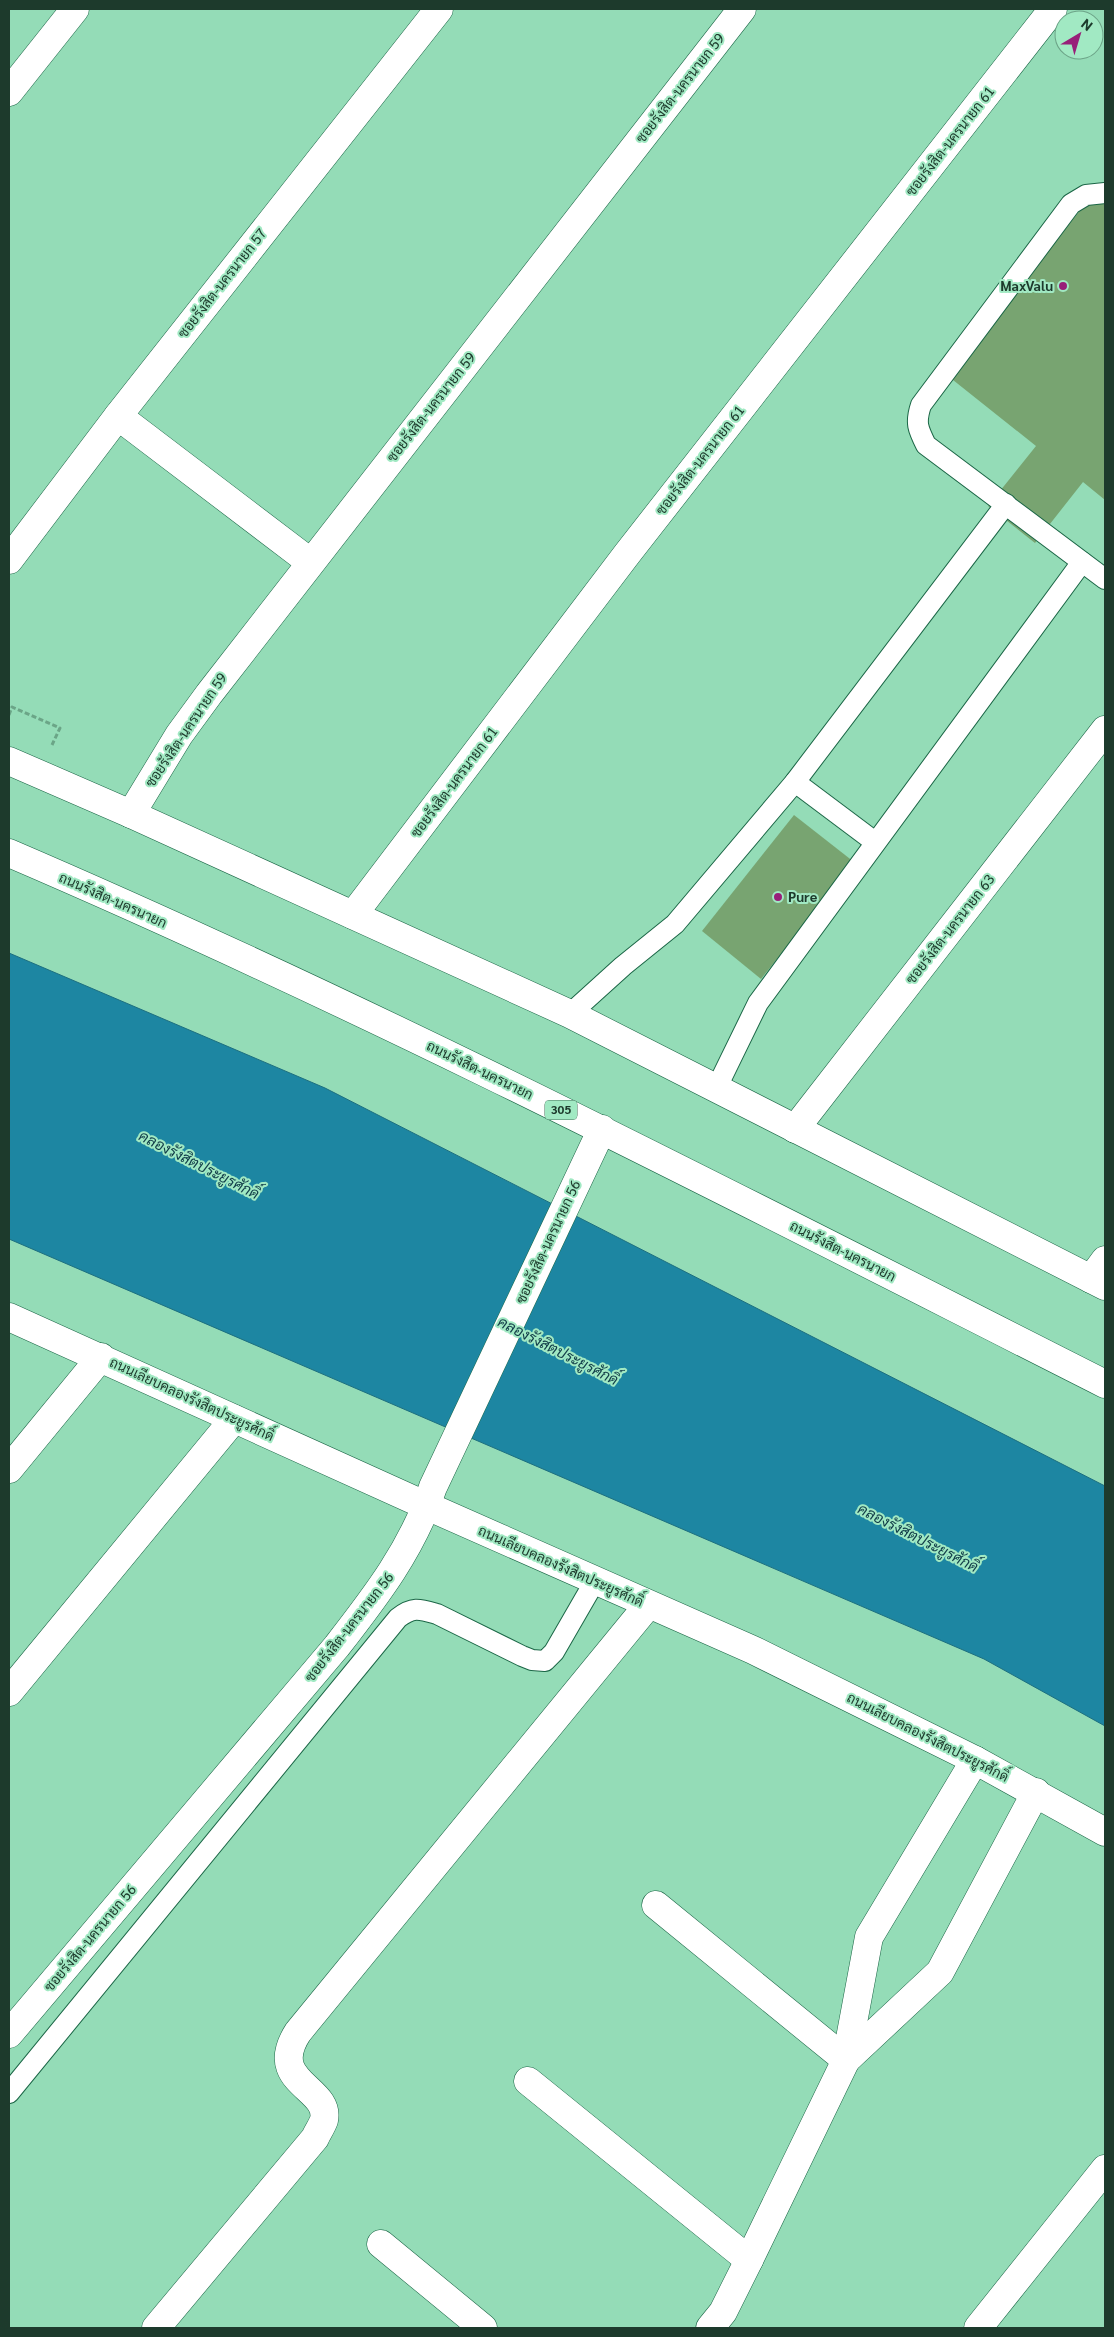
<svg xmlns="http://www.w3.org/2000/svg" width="1114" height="2337" viewBox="0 0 1114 2337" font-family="Georgia,Sarabun,serif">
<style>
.water{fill:#1d86a2;stroke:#1d6f7f}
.building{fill:#78a471}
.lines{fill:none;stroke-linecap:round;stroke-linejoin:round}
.service-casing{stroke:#1b6646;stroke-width:22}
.minor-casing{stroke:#1b6646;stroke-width:29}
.tertiary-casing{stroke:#1b6646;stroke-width:29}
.primary-casing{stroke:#1b6646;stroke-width:29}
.path{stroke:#6ba587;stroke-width:3;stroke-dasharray:5 2.5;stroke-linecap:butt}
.service{stroke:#fff;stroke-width:20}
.minor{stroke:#fff;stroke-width:28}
.tertiary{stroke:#fff;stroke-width:28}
.primary{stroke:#fff;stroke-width:28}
.poi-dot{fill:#981f79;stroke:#a1e9c3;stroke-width:2}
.labels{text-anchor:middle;stroke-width:4;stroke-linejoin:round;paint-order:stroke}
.shield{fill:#a1e9c3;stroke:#456e59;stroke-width:1}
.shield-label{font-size:12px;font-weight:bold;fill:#1d3a2c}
.street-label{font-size:14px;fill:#1d3a2c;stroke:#a1e9c3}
.poi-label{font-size:14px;font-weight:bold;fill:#1d3a2c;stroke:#a1e9c3;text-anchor:end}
.water-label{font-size:15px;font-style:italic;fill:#123d49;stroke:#a1e9c3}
</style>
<rect width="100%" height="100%" fill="#94dcb7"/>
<path class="water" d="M9,953l316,135 780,398v240l-121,-67 -975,-420z"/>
<g class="building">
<path d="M1097,189l8,6v305l-22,-18 -48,61 -47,-37 48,-60 -88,-70z"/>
<path d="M794,815l60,47 -93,117 -59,-48z"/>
</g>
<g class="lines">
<defs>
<g id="service">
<path d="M1105,193l-19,2 -15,9 -150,201c-6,18 -3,24 5,40l179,134"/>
<path d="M795,782l80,60"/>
<path d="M570,1014l53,-48 52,-42 120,-142 211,-278"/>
<path d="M717,1087l41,-84 324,-441"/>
<path d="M9,2093l389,-475c15,-12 22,-9 39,-4l85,42 10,4 13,1 9,-9 41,-71"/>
</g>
<g id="minor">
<path d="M9,92l66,-83"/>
<path d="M118,416l192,146"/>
<path d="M9,560l109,-144 321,-407"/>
<path d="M131,814l48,-79 30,-41 533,-685"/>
<path d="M353,915l274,-361 426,-545"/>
<path d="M795,1129l310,-399"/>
<path d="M1091,1279l14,-19"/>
<path d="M9,1469l92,-112"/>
<path d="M9,1692l225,-273"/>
<path d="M656,1905l190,155"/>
<path d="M846,2060l94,-88 96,-180"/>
<path d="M528,2081l221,179"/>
<path d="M381,2244l102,84"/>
<path d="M156,2328l159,-190c2,-5 7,-12 9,-18 7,-33 -59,-37 -26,-88l350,-427"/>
<path d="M710,2328l13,-16 26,-52 97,-200 23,-123 106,-177"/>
<path d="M978,2328l127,-159"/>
</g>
<g id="tertiary">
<path d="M9,1317l418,189 326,144 222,110 130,72"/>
<path d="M9,2034l328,-388c39,-50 76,-98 96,-159l169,-358"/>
</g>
<g id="primary">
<path d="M9,761l122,53 439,200 535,272"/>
<path d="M9,853c373,160 734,348 1096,531"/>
</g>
</defs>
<use href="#service" class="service-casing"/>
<use href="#minor" class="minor-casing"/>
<use href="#tertiary" class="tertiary-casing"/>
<use href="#primary" class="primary-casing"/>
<path class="path" d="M9,715l3,-8 48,21 -8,17"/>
<use href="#service" class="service"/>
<use href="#minor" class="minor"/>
<use href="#tertiary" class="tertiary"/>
<use href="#primary" class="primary"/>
</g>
<g class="poi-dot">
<circle cx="1063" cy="286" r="5"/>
<circle cx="778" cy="897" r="5"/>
</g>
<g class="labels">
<rect class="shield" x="545" y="1100.5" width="32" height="19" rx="4"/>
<g class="shield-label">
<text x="561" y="1114">305</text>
</g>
<g class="street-label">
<text transform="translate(680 88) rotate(-52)" y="5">ซอยรังสิต-นครนายก 59</text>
<text transform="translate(950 141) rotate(-52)" y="5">ซอยรังสิต-นครนายก 61</text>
<text transform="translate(222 283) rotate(-52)" y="5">ซอยรังสิต-นครนายก 57</text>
<text transform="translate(431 407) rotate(-52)" y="5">ซอยรังสิต-นครนายก 59</text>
<text transform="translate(700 460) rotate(-52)" y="5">ซอยรังสิต-นครนายก 61</text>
<text transform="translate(186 730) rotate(-56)" y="5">ซอยรังสิต-นครนายก 59</text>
<text transform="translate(454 782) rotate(-53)" y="5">ซอยรังสิต-นครนายก 61</text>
<text transform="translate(113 900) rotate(24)" y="5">ถนนรังสิต-นครนายก</text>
<text transform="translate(950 929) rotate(-52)" y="5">ซอยรังสิต-นครนายก 63</text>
<text transform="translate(480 1070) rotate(26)" y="5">ถนนรังสิต-นครนายก</text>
<text transform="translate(548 1242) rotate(-65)" y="5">ซอยรังสิต-นครนายก 56</text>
<text transform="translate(843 1251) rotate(27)" y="5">ถนนรังสิต-นครนายก</text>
<text transform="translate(192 1399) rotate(25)" y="5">ถนนเลียบคลองรังสิตประยูรศักดิ์</text>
<text transform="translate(561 1566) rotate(24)" y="5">ถนนเลียบคลองรังสิตประยูรศักดิ์</text>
<text transform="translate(349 1627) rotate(-52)" y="5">ซอยรังสิต-นครนายก 56</text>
<text transform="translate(928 1737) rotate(27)" y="5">ถนนเลียบคลองรังสิตประยูรศักดิ์</text>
<text transform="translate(90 1938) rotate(-50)" y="5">ซอยรังสิต-นครนายก 56</text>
</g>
<g class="poi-label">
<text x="1053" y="291">MaxValu</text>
<text x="788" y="902" text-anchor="start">Pure</text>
</g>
<g class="water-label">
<text transform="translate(199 1165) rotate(27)" y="5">คลองรังสิตประยูรศักดิ์</text>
<text transform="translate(558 1351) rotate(27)" y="5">คลองรังสิตประยูรศักดิ์</text>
<text transform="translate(918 1538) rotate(27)" y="5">คลองรังสิตประยูรศักดิ์</text>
</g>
</g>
<rect width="1114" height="2337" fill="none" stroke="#1d3a2c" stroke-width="20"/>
<g transform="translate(1079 35) rotate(38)"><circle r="24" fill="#a1e9c3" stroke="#6ca387"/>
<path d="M0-4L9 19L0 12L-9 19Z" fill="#981f79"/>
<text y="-8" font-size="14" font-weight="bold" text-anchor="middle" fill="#1d3a2c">N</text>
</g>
</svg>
